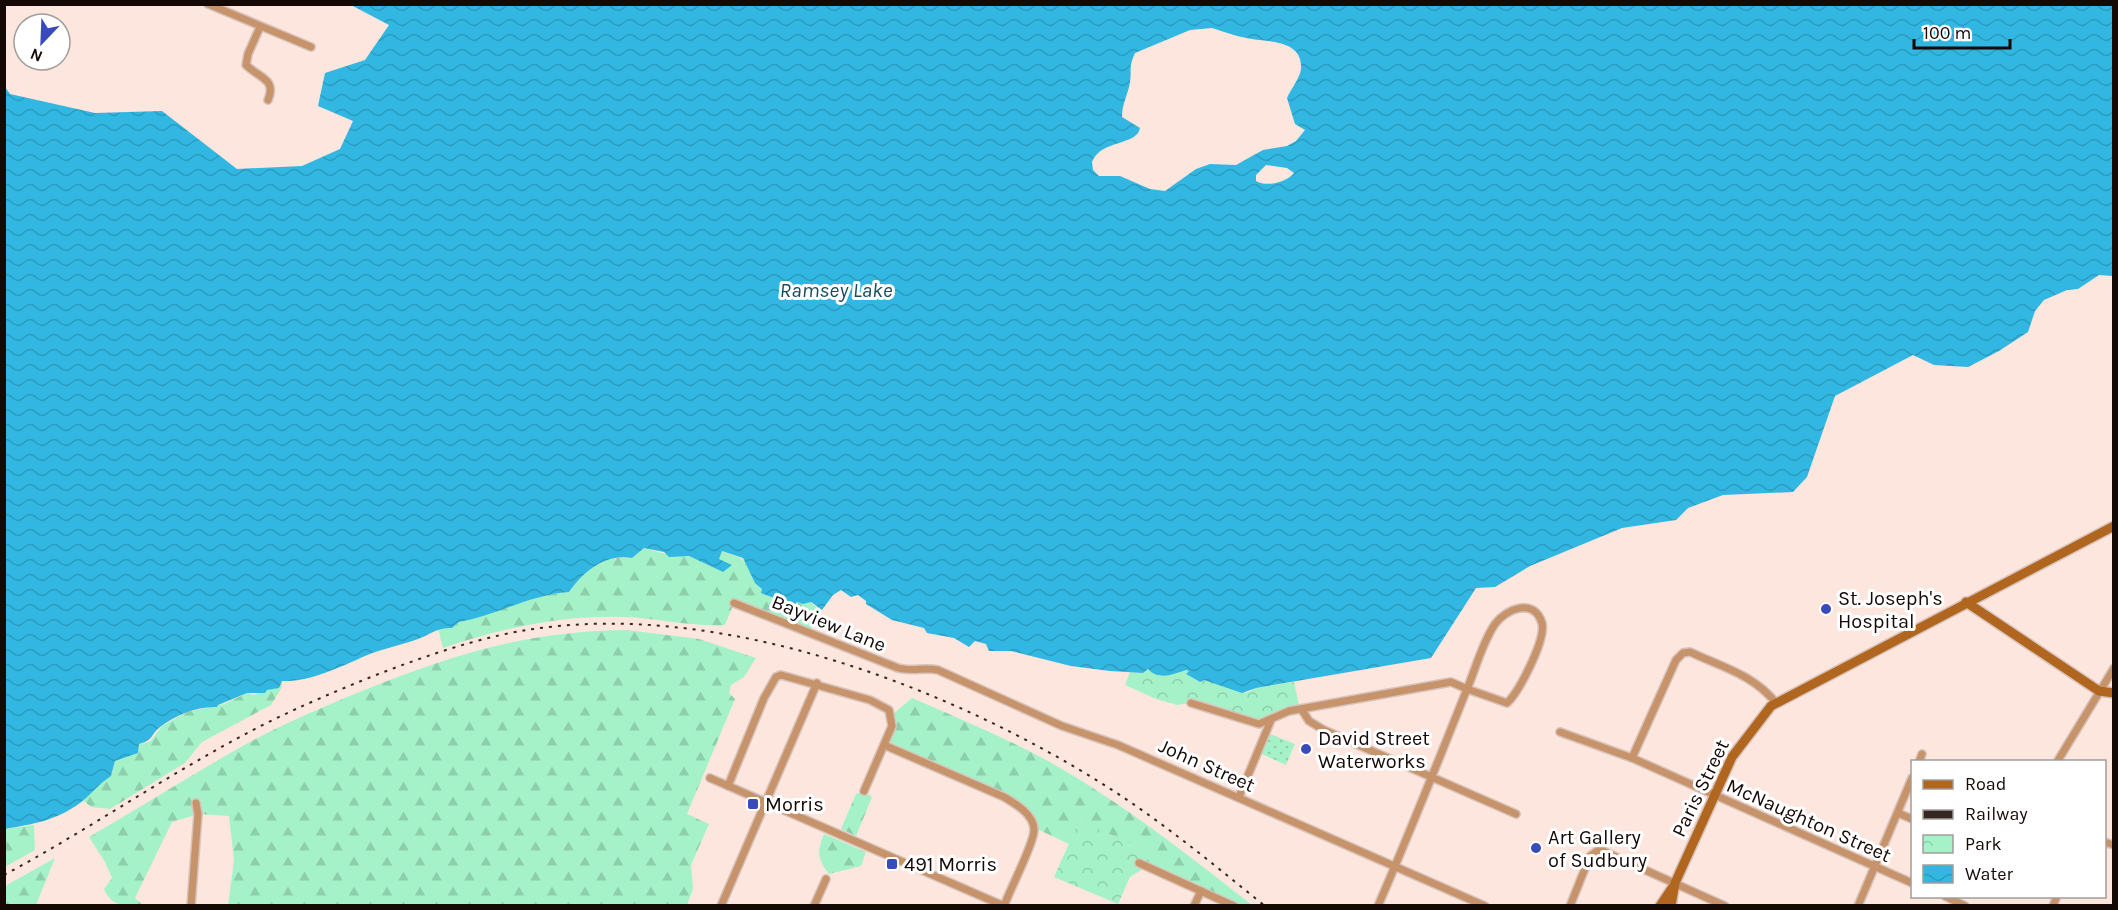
<svg xmlns="http://www.w3.org/2000/svg" width="2118" height="910" viewBox="0 0 2118 910" font-family="Karla,sans-serif">
<style>
.grass{fill:url(#grass-dots)}
.forest{fill:url(#forest-firs)}
.park{fill:url(#park-crowns)}
.water{fill:url(#water-waves);fill-rule:evenodd}
.lines{fill:none;stroke-linecap:round;stroke-linejoin:round}
.street-casing{stroke:#d7c3bb;stroke-width:10}
.secondary-casing{stroke:#d7c3bb;stroke-width:12}
.street{stroke:#c7936b;stroke-width:7}
.secondary{stroke:#b1661f;stroke-width:9}
.rail{stroke:#342723;stroke-width:2;stroke-dasharray:3 6;stroke-linecap:butt}
.poi-dot{fill:#394abc;stroke:#fff;stroke-width:2}
.labels{text-anchor:middle;stroke-width:6;stroke-linejoin:round;paint-order:stroke}
.poi-label{font-size:20px;fill:#150906;stroke:#fff;text-anchor:start}
.street-label{font-size:20px;fill:#150906;stroke:#fff}
.water-label{font-size:21px;font-style:italic;fill:#184d5f;stroke:#fff}
</style>
<defs>
<pattern id="grass-dots" width="8" height="8" patternUnits="userSpaceOnUse" patternTransform="scale(1.5)"><rect width="8" height="8" fill="#a5f2c9"/><path d="M2 2h.1M6 6h.1" fill="none" stroke="#8dceab" stroke-width="1.8" stroke-linecap="round"/></pattern>
<pattern id="forest-firs" width="22" height="20" patternUnits="userSpaceOnUse" patternTransform="scale(1.5)"><rect width="22" height="20" fill="#a5f2c9"/><path d="M5 1l3.5 6h-7zM16 11l3.5 6h-7z" fill="#8dceab"/></pattern>
<pattern id="park-crowns" width="20" height="18" patternUnits="userSpaceOnUse" patternTransform="scale(1.5)"><rect width="20" height="18" fill="#a5f2c9"/><path d="M2 6a3 3 0 1 1 6 0M12 15a3 3 0 1 1 6 0" fill="none" stroke="#8dceab"/></pattern>
<pattern id="water-waves" width="16" height="10" patternUnits="userSpaceOnUse" patternTransform="scale(1.5)"><rect width="16" height="10" fill="#31b7e1"/><path d="M0 5q4-4 8 0t8 0" fill="none" stroke="#2b9cc0"/></pattern>
</defs>
<rect width="100%" height="100%" fill="#fce6de"/>
<path class="grass" d="M1265,732l30,12 -9,21 -29,-13z"/>
<g class="forest">
<path d="M644,548l29,8h16l34,16 -5,-13 4,-8c5,3 18,5 21,9 12,15 19,41 42,38l8,9 4,-5 6,2 7,-2 9,8 -10,24 -75,-31 -9,22c-34,2 -68,-7 -101,-8 -62,-2 -123,11 -181,31l-5,-20h14l7,-6c36,-8 76,-29 110,-30 15,-21 35,-38 63,-34z"/>
<path d="M627,630l72,9 57,19 -12,19 -13,8 -2,8 6,6 -48,115 22,10 -18,41 2,24 -6,16h-459l6,-44 -5,-45 -30,-2 -27,8 -37,76 8,7c-18,0 -31,3 -39,-16l8,-11 -7,-16 -16,-25c52,-30 104,-63 157,-93 37,-20 77,-37 116,-53 92,-37 165,-60 265,-61z"/>
<path d="M282,681v6l-11,18 -69,37 -17,21 -75,46 -19,-2 -8,-7 18,-19 11,-7 3,-13 23,-8 1,-9 12,-3 11,-15 25,-14 37,-8 23,-11 7,2z"/>
<path d="M912,698c46,20 92,39 136,63 73,41 139,93 204,144 -52,0 -129,-55 -172,-84l-11,23 -36,-17 -14,-20 -135,-61 8,-31z"/>
<path d="M864,791l8,6 -16,39 -15,-7 15,-35z"/>
<path d="M34,825l1,25 -30,17v-38z"/>
<path d="M824,834l42,18 -5,14 -32,8c-12,-15 -12,-23 -5,-40z"/>
<path d="M55,858l-19,47h-31v-19z"/>
</g>
<g class="park">
<path d="M1146,669l13,7 27,-6 3,1 -3,3 14,8 4,-2 42,13 10,-5 38,-6 6,28 -38,14 -72,-21 -13,2 -21,-6 -31,-14 5,-13 13,1z"/>
<path d="M1079,821l70,30 -3,16 -16,10 -12,27 -64,-27z"/>
</g>
<path class="water" d="M351,5h1762v271l-14,-1 -21,14 -11,1 -23,10 -9,11 -7,21 -29,19 -31,16 -34,-2 -21,-10 -78,41 -28,81 -14,15 -70,3 -35,13 -12,12 -54,8 -92,38 -35,21 -19,1 -45,70 -175,30 -14,5 -38,-13 -4,2 -14,-8 3,-3 -3,-1c-13,4 -27,11 -38,-1l-5,4 -33,-2 -39,-5 -60,-15h-22l-3,-7 -11,-3 -6,6 -15,-9 -27,-5 -3,-5 -32,-8 -26,-16v-3l-8,-6 -7,2 -10,-7 -8,5 -11,15 -11,-8 -8,2 -6,-2 -4,5 -8,-9 -8,1 -16,-6 1,-4 -7,-6 -12,-25 -21,-7 -3,8 13,6 -9,7 -34,-16 -20,1 -5,-5 -20,-4 -12,10c-27,-5 -49,14 -63,34 -36,2 -73,23 -110,30l-7,6c-17,0 -20,6 -34,11 -17,6 -37,10 -53,17 -25,11 -55,26 -83,25l-3,7 -12,2 -2,3h-18l-29,12 -1,2c-19,-1 -42,8 -57,20 -10,8 -5,12 -21,17l-1,9 -23,8 -4,15c-13,8 -20,19 -31,27 -25,18 -47,21 -75,26v-742l5,7 85,19 67,-2 75,58 65,-3 38,-17 13,-28 -35,-15 7,-33 40,-13 24,-35zM1212,28c13,4 26,9 40,11 19,3 51,2 49,30 -1,9 -10,20 -14,29l8,26 10,6 -9,11 -9,5 -24,4 -27,15 -26,-1 -14,5 -31,22 -15,-2 -30,-13h-21l-6,-6 -1,-8c9,-23 45,-16 48,-34l-18,-11c0,-14 6,-22 8,-35 2,-14 -2,-13 5,-29l55,-23zM1266,165l21,3 7,5c-8,10 -28,14 -38,8v-6z"/>
<g class="lines">
<defs>
<g id="street">
<path d="M208,4l103,43"/>
<path d="M260,27l-12,27 -2,11c13,13 31,14 22,35"/>
<path d="M734,603l164,65c14,4 26,-1 40,2l124,56 56,19 367,161"/>
<path d="M1191,703l68,21 30,-13 162,-29 16,7 40,14c12,-11 39,-63 35,-80 -8,-26 -36,-14 -47,1 -13,19 -19,44 -28,65 -29,73 -58,145 -89,217"/>
<path d="M1302,710l7,11 15,9 192,84"/>
<path d="M1560,732l72,26 280,125"/>
<path d="M884,745l120,52c12,7 31,18 30,34 -1,15 -24,58 -30,75"/>
<path d="M1632,758l44,-98 7,-7 7,-1c32,15 64,23 86,51"/>
<path d="M1919,762l3,-8"/>
<path d="M2057,762l57,-94"/>
<path d="M710,778l294,128"/>
<path d="M728,786l36,-88 12,-21 5,-2 89,25 19,10 3,16 -28,65"/>
<path d="M1239,797l32,-77"/>
<path d="M1898,813l14,6"/>
<path d="M2104,842l10,3"/>
<path d="M1139,863l95,43"/>
<path d="M1945,896l20,10"/>
<path d="M191,906l7,-92 -2,-11"/>
<path d="M721,906l96,-223"/>
<path d="M814,906l12,-27"/>
<path d="M1194,906l7,-15"/>
<path d="M1570,906l20,-50 7,-5h6l122,55"/>
<path d="M1858,906l54,-128"/>
<path d="M2053,906l4,-10"/>
</g>
<g id="secondary">
<path d="M1966,602l133,89 15,2"/>
<path d="M1660,906l12,-18"/>
<path d="M1671,906l4,-23 57,-126 39,-51 343,-180"/>
</g>
</defs>
<use href="#street" class="street-casing"/>
<use href="#secondary" class="secondary-casing"/>
<use href="#street" class="street"/>
<use href="#secondary" class="secondary"/>
<path class="rail" d="M4,875c99,-53 191,-120 292,-166 66,-30 160,-68 231,-79 191,-31 422,56 582,158 55,35 105,77 156,118"/>
</g>
<g class="poi-dot">
<circle cx="1826" cy="609" r="6"/>
<circle cx="1306" cy="749" r="6"/>
<rect x="747" y="798" width="12" height="12" rx="3"/>
<circle cx="1536" cy="848" r="6"/>
<rect x="886" y="858" width="12" height="12" rx="3"/>
</g>
<g class="labels">
<g class="poi-label">
<text x="1838" y="605">St. Joseph's<tspan x="1838" dy="23">Hospital</tspan></text>
<text x="1318" y="745">David Street<tspan x="1318" dy="23">Waterworks</tspan></text>
<text x="765" y="811">Morris</text>
<text x="1548" y="844">Art Gallery<tspan x="1548" dy="23">of Sudbury</tspan></text>
<text x="904" y="871">491 Morris</text>
</g>
<g class="street-label">
<text transform="translate(829 623) rotate(22)" y="7">Bayview Lane</text>
<text transform="translate(1207 765) rotate(24)" y="7">John Street</text>
<text transform="translate(1700 788) rotate(-64)" y="7">Paris Street</text>
<text transform="translate(1809 820) rotate(24)" y="7">McNaughton Street</text>
</g>
<g class="water-label">
<text x="836" y="297">Ramsey Lake</text>
</g>
</g>
<rect width="2118" height="910" fill="none" stroke="#150906" stroke-width="12"/>
<rect x="1911" y="760" width="195" height="138" fill="#ffffff" stroke="#a19d9b" stroke-width="1.5"/>
<rect x="1923" y="780" width="30" height="9" fill="#b1661f" stroke="#a19d9b" stroke-width="1.5"/>
<text x="1965" y="790" font-size="18" fill="#150906">Road</text>
<rect x="1923" y="810" width="30" height="9" fill="#342723" stroke="#a19d9b" stroke-width="1.5"/>
<text x="1965" y="820" font-size="18" fill="#150906">Railway</text>
<rect x="1923" y="835" width="30" height="18" fill="url(#park-crowns)" stroke="#a19d9b" stroke-width="1.5"/>
<text x="1965" y="850" font-size="18" fill="#150906">Park</text>
<rect x="1923" y="865" width="30" height="18" fill="url(#water-waves)" stroke="#a19d9b" stroke-width="1.5"/>
<text x="1965" y="880" font-size="18" fill="#150906">Water</text>
<g transform="translate(42 42) rotate(203)"><circle r="28" fill="#ffffff" stroke="#a19d9b" stroke-width="1.5"/>
<path d="M0-4.5L10 22L0 15L-10 22Z" fill="#394abc"/>
<text y="-9" font-size="16" font-weight="bold" text-anchor="middle" fill="#150906">N</text>
</g>
<path d="M1914 39v9h96v-9" fill="none" stroke="#150906" stroke-width="3"/>
<text x="1923" y="39" font-size="18" fill="#150906" stroke="#ffffff" stroke-width="4.5" paint-order="stroke">100 m</text>
</svg>
